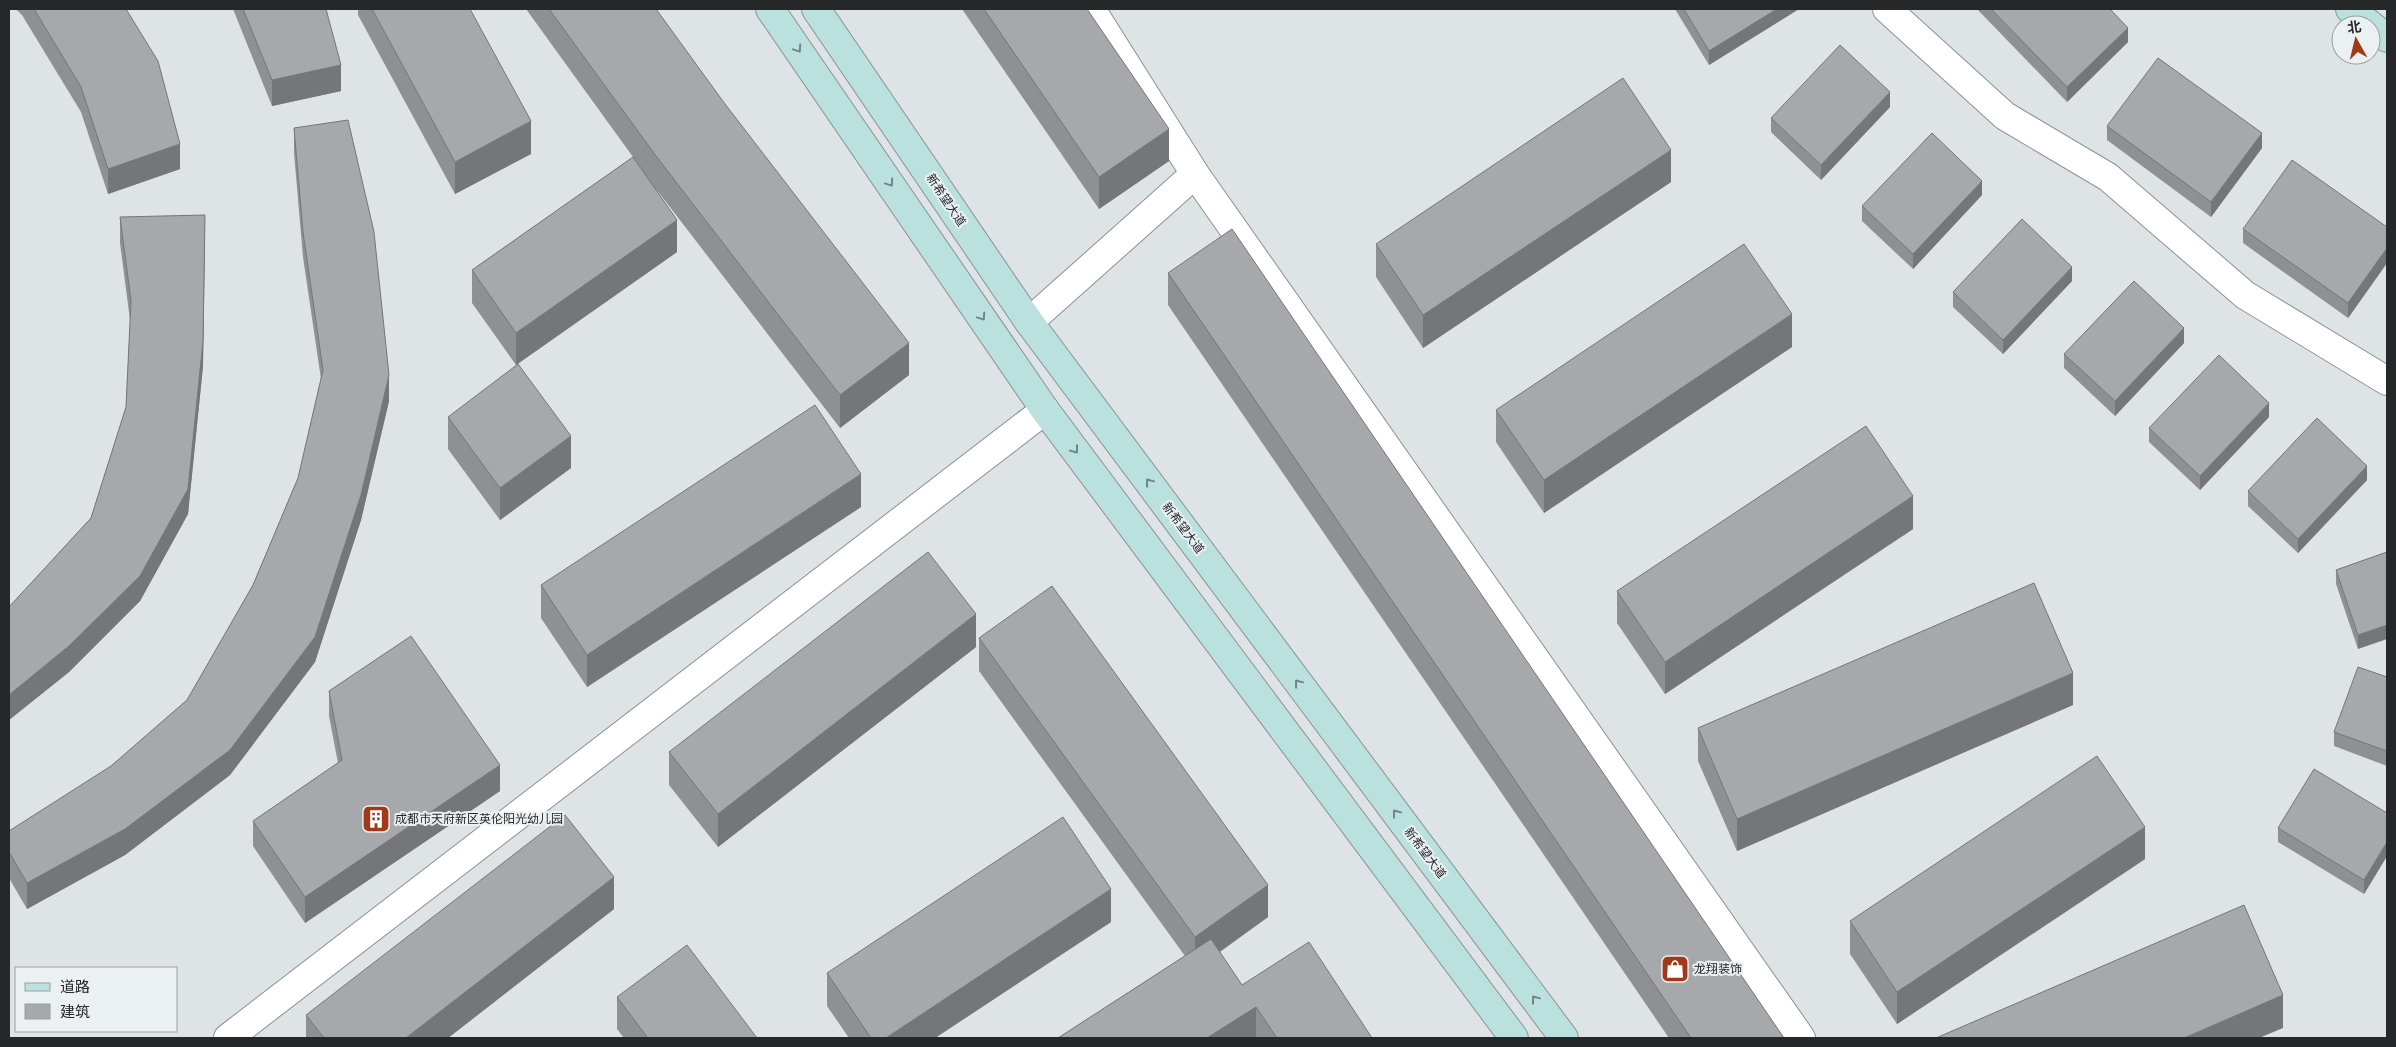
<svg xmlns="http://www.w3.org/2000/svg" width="2396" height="1047" viewBox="0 0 2396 1047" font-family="'Fira Sans Condensed','Noto Sans SC',sans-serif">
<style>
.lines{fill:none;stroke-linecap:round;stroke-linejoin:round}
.street-casing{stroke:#8d9193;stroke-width:30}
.secondary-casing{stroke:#8d9193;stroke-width:30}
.street{stroke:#fff;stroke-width:28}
.secondary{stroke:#bbe1df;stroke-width:28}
.wall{fill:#8f9094}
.shaded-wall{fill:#747678}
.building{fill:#a6a8ac;stroke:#747678}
.oneway{stroke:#708484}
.labels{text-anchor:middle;stroke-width:4;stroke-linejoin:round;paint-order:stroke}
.street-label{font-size:12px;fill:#252728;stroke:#ebf0f2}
.poi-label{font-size:12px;fill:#252728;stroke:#ebf0f2;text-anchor:start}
</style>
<rect width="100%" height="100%" fill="#dee3e5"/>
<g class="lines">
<defs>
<g id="street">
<path d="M1887,9l118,107 103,61 137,118 142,86"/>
<path d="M1195,174l606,864"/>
<path d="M1029,322l166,-148 -104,-165"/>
<path d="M228,1038l817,-628"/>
</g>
<g id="secondary">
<path d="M770,9l275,401 469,628"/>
<path d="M816,9l213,313 535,716"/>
<path d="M2350,9l37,29"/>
</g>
</defs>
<use href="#street" class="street-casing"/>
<use href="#secondary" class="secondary-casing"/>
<use href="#street" class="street"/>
<use href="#secondary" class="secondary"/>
</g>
<g class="wall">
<path d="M16,9h110l54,160 -72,25 -27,-82 -59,-97z"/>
<path d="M233,9h93l15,82 -69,15z"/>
<path d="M358,9h112l61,145 -76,40 -97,-179z"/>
<path d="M526,9h130l253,366 -69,53 -184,-239 21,63 -161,113 -44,-62v-33l161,-113z"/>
<path d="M962,9h125l82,152 -70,48z"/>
<path d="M1675,9h124l-90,56z"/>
<path d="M1977,9h133l18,33 -61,60z"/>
<path d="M1890,107l-69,73 -50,-48v-14z"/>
<path d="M2107,126l155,22 -51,69 -104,-77z"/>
<path d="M294,128l95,273 -28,119 -46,142 -85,113 -105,80 -98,54 -18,-31v-47l102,-65 76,-66 66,-115 45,-107 23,-99 -18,-122 -9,-104z"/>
<path d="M1671,182l-248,166 -47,-71v-33z"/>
<path d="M1982,195l-69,74 -51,-48v-15z"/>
<path d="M120,217l85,24 -2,125 -15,148 -48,87 -71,71 -60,48v-113l82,-89 35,-111 4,-87 -10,-77z"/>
<path d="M2387,227v36l-39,55 -105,-75v-14z"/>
<path d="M1168,273l616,765h-115l-501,-733z"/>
<path d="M2072,281l-69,73 -50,-47v-15z"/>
<path d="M2184,343l-69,73 -51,-48v-14z"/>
<path d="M1792,347l-248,166 -48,-71v-32z"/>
<path d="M448,417l123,51 -71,52 -52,-71z"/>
<path d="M2269,417l-69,73 -51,-48v-14z"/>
<path d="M2367,480l-69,73 -50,-47v-15z"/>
<path d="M861,507l-274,180 -46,-69v-33z"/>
<path d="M1913,529l-248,165 -48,-71v-32z"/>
<path d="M2387,552l-29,97 -22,-65v-14z"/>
<path d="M979,638l289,279 -48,35 22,33 130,53h-314l127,-82 -206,-285z"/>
<path d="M976,647l-258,200 -49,-62v-33z"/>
<path d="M2387,677v89l-53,-20v-14z"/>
<path d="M329,691l171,100 -195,132 -52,-77v-25l85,-58 -9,-47z"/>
<path d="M2073,705l-336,146 -39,-90v-33z"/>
<path d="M2387,813v43l-23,38 -86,-52v-14z"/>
<path d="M2145,859l-248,165 -47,-70v-33z"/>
<path d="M614,909l-166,129h-142v-23z"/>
<path d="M1111,922l-176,116h-86l-22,-32v-33z"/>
<path d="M617,997l140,41h-133l-7,-9z"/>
</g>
<g class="shaded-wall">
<path d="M1777,9h22l-90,56v-14z"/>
<path d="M2128,28v14l-61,60v-15z"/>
<path d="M341,65v26l-69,15v-26z"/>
<path d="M1890,92v15l-69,73v-15z"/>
<path d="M531,121v33l-76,40v-32z"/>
<path d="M1169,129v32l-70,48v-32z"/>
<path d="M2262,133v15l-51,69v-15z"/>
<path d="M180,144v25l-72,25v-25z"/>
<path d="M1671,150v32l-248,166v-33z"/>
<path d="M1982,181v14l-69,74v-15z"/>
<path d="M205,215l-2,151 -15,148 -48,87 -71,71 -60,48v-25l60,-49z"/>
<path d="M677,220v32l-161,113v-32z"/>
<path d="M2387,248v15l-39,55v-15z"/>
<path d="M2072,267v14l-69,73v-14z"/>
<path d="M1792,314v33l-248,166v-33z"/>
<path d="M2184,328v15l-69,73v-15z"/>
<path d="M909,343v32l-69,53v-33z"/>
<path d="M389,375v26l-28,119 -46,142 -85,113 -105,80 -98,54v-26l288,-246z"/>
<path d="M2269,403v14l-69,73v-14z"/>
<path d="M571,436v32l-71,52v-32z"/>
<path d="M2367,466v14l-69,73v-14z"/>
<path d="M861,474v33l-274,180v-32z"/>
<path d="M1913,496v33l-248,165v-32z"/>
<path d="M976,614v33l-258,200v-33z"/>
<path d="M2387,625v14l-29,10v-14z"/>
<path d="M2073,673v32l-336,146v-32z"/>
<path d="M500,765v26l-195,132v-26z"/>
<path d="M2145,827v32l-248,165v-32z"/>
<path d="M2387,842v14l-23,38v-14z"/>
<path d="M614,877v32l-166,129h-42z"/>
<path d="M1268,885v32l-73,52v-32z"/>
<path d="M1111,889v33l-176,116h-49z"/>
<path d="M2283,995v33l-24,10h-75z"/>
<path d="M1256,1007v31h-49z"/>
</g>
<g class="building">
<path d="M34,9h92l32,52 22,83 -72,25 -27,-82z"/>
<path d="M243,9h83l15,56 -69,15z"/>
<path d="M372,9h98l61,112 -76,41z"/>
<path d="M549,9h107l69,95 184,239 -69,52 -184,-239z"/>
<path d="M984,9h103l82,120 -70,48z"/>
<path d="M1684,9h93l-68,42z"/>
<path d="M1991,9h119l18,19 -61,59z"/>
<path d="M1840,45l50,47 -69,73 -50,-47z"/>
<path d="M2158,58l104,75 -51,69 -104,-76z"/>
<path d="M1623,78l48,72 -248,165 -47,-71z"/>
<path d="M348,120l26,112 15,143 -28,120 -46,142 -85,113 -105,79 -98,54 -18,-31v-21l102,-65 76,-66 66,-115 45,-107 25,-108 -20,-138 -9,-104z"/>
<path d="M1932,133l50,48 -69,73 -51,-48z"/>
<path d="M633,157l44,63 -161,113 -44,-63z"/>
<path d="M2292,160l95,67v21l-39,55 -105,-74z"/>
<path d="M205,215l-2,126 -15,148 -48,87 -71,70 -60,49v-88l82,-89 35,-111 5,-106 -11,-84z"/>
<path d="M2022,219l50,48 -69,73 -50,-48z"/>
<path d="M1232,229l552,809h-93l-523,-765z"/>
<path d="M1744,244l48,70 -248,166 -48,-70z"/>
<path d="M2134,281l50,47 -69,73 -51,-47z"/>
<path d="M2219,355l50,48 -69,73 -51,-48z"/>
<path d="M518,364l53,72 -71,52 -52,-71z"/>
<path d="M815,405l46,69 -274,181 -46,-70z"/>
<path d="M2317,418l50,48 -69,73 -50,-48z"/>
<path d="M1866,426l47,70 -248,166 -48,-71z"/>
<path d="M928,552l48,62 -258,200 -49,-62z"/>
<path d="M2387,552v73l-29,10 -22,-65z"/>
<path d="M2034,583l39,90 -336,146 -39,-91z"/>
<path d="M1052,586l216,299 -73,52 -216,-299z"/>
<path d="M411,636l89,129 -195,132 -52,-76 89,-61 -13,-69z"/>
<path d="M2358,667l29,10v74l-53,-19z"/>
<path d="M2097,756l48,71 -248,165 -47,-71z"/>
<path d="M2314,769l73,44v29l-23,38 -86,-52z"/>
<path d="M565,815l49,62 -208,161h-82l-18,-23z"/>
<path d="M1063,817l48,72 -225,149h-15l-44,-65z"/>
<path d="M2244,905l39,90 -99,43h-248z"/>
<path d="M1211,939l31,46 67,-43 63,96h-95l-21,-31 -49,31h-149z"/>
<path d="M687,945l70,93h-109l-31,-41z"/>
</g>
<defs><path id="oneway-chevron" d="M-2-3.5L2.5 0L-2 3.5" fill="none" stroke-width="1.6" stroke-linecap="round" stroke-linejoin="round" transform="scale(1.25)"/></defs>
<g class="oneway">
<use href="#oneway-chevron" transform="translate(798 49) rotate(56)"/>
<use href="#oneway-chevron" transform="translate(890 183) rotate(56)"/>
<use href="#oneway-chevron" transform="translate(982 317) rotate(56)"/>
<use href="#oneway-chevron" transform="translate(1075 450) rotate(53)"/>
<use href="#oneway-chevron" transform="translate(1149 482) rotate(-127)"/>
<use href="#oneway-chevron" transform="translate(1298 683) rotate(-127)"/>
<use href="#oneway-chevron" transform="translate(1396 813) rotate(-127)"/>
<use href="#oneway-chevron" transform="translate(1535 999) rotate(-127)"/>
</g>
<defs>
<symbol id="building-square" viewBox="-11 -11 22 22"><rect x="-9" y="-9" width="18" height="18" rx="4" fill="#a0381a" stroke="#ebf0f2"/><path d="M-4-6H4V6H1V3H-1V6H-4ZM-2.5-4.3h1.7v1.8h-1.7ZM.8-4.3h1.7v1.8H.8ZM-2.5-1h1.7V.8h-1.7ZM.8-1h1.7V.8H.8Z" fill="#fff"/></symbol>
<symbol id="shop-square" viewBox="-11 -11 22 22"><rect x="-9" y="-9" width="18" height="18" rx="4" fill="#a0381a" stroke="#ebf0f2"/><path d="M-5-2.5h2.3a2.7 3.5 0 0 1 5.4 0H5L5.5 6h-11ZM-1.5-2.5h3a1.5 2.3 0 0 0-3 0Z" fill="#fff"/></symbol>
</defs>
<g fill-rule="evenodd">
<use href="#building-square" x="360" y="803" width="32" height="32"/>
<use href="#shop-square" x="1659" y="953" width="32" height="32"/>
</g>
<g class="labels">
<g class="street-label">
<text transform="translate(946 200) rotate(56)" y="4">新希望大道</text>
<text transform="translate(1183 528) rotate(53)" y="4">新希望大道</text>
<text transform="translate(1425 853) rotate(53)" y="4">新希望大道</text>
</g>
<g class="poi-label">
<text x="395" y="823">成都市天府新区英伦阳光幼儿园</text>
<text x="1694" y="973">龙翔装饰</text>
</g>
</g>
<rect width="2396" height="1047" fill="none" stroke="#252728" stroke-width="20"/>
<rect x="15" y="967" width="162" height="65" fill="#ebf0f2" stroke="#9ca0a1"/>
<rect x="25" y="983" width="25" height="8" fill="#bbe1df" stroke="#9ca0a1"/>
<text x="60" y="992" font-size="15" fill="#252728">道路</text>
<rect x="25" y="1004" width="25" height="15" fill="#a6a8ac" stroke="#9ca0a1"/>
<text x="60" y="1017" font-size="15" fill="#252728">建筑</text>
<g transform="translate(2356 40) rotate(352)"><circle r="24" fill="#ebf0f2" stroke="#9ca0a1"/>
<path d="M0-4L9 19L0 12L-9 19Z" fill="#a0381a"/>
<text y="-8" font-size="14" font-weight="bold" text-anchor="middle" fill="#252728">北</text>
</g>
</svg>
